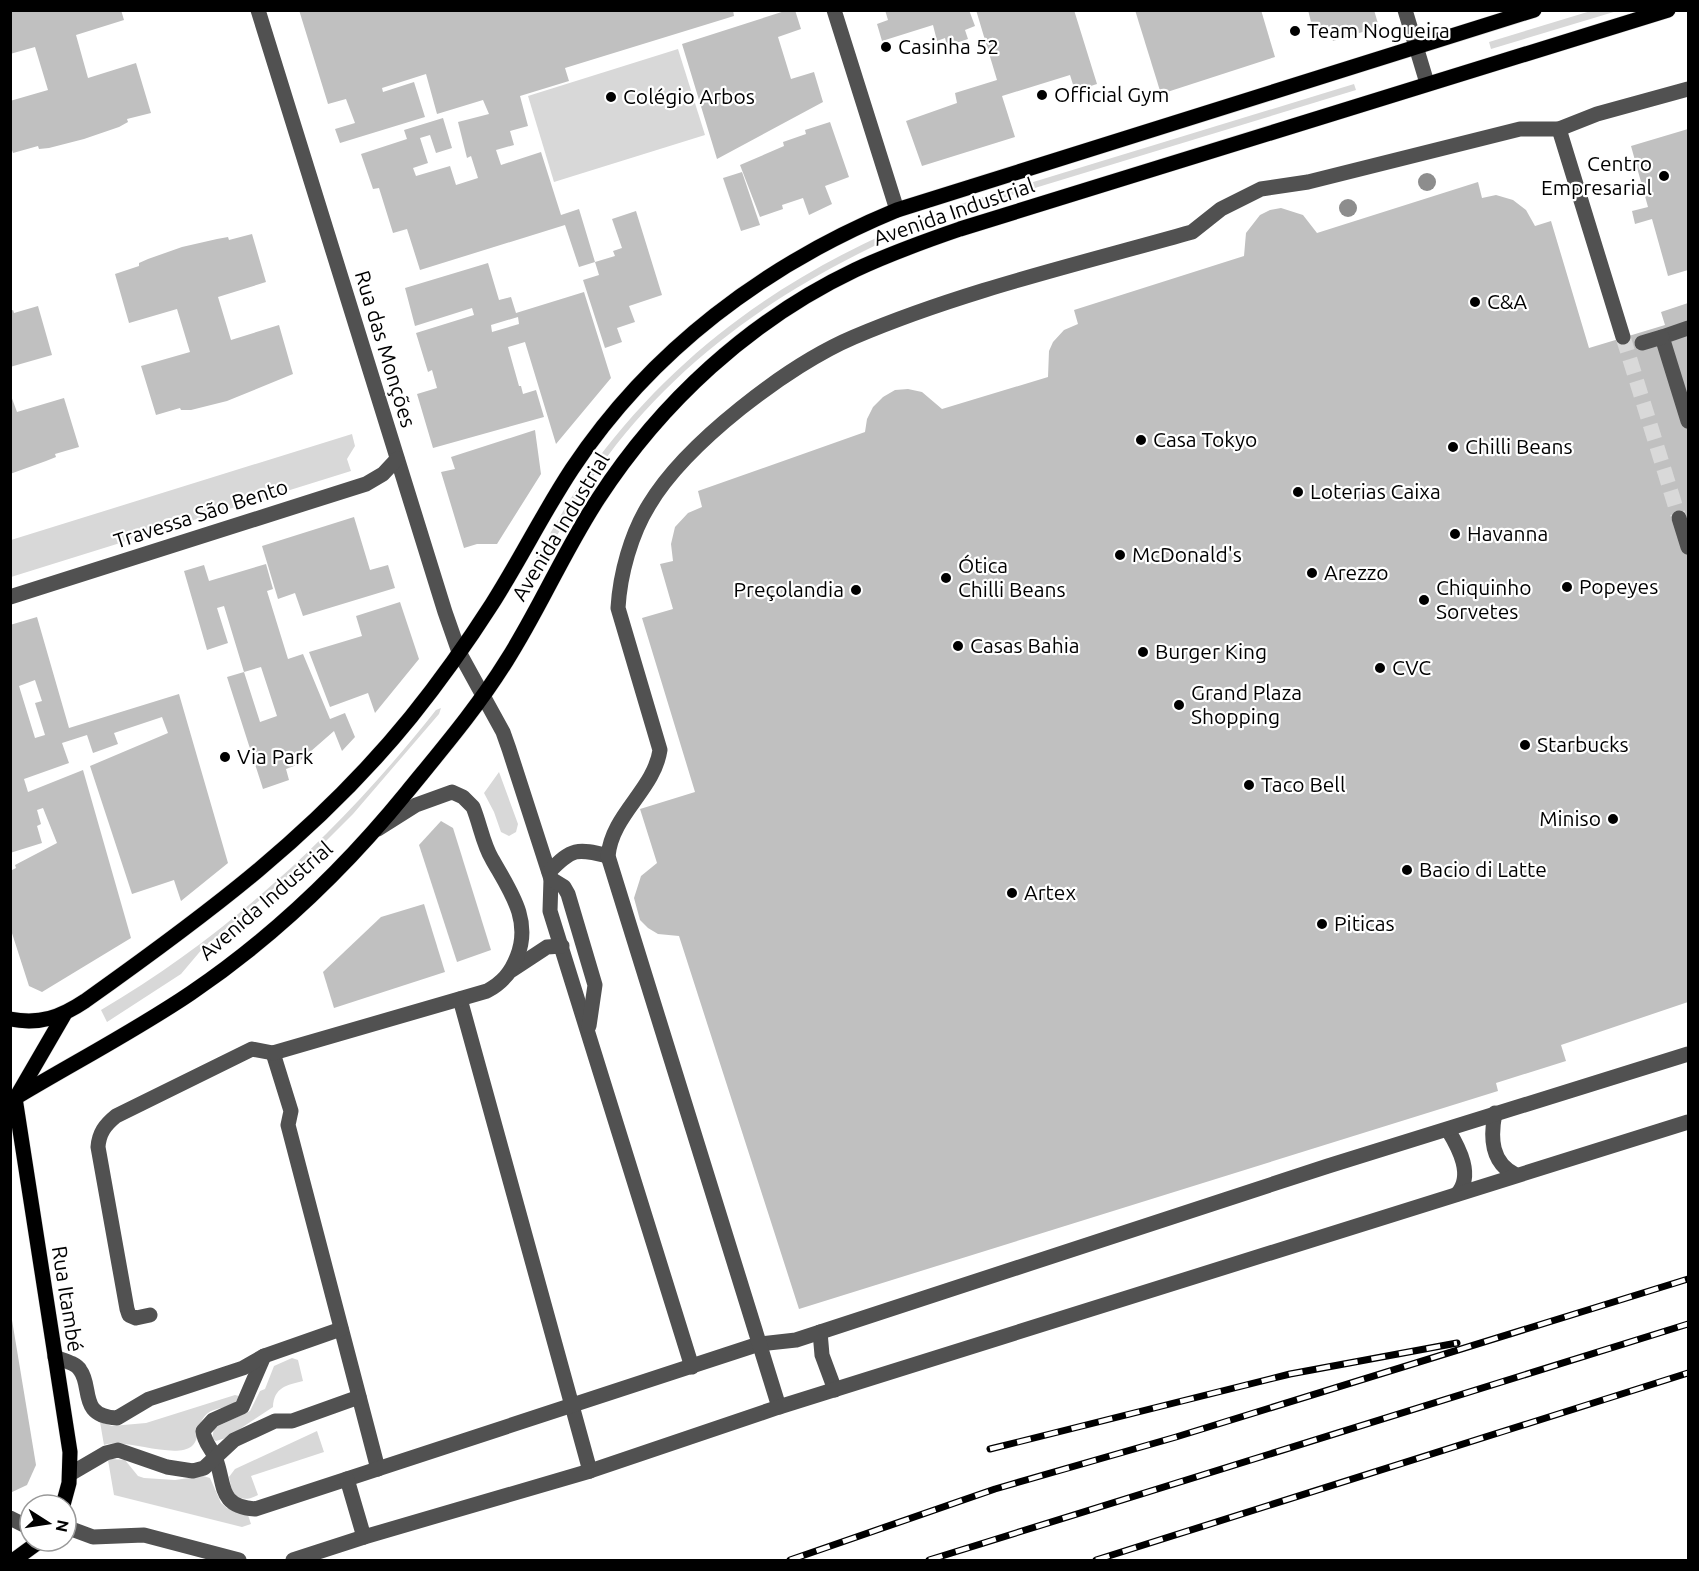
<svg xmlns="http://www.w3.org/2000/svg" width="1699" height="1571" viewBox="0 0 1699 1571" font-family="Ubuntu,sans-serif">
<style>
.green{fill:#d8d8d8}
.building{fill:#c0c0c0;fill-rule:evenodd}
.lines{fill:none;stroke-linecap:round;stroke-linejoin:round}
.minor-tunnel{stroke:#d9d9d9;stroke-width:15;stroke-dasharray:15 8;stroke-linecap:butt}
.major-casing{stroke:#dbdbdb;stroke-width:16}
.minor{stroke:#515151;stroke-width:15}
.major{stroke:#000;stroke-width:15}
.rail-casing{stroke:#000;stroke-width:7}
.rail{stroke:#fff;stroke-width:4.5;stroke-dasharray:14;stroke-linecap:butt}
.tree{fill:#8d8d8d}
.poi-dot{fill:#000;stroke:#fff;stroke-width:2}
.labels{text-anchor:middle;stroke-width:4.5;stroke-linejoin:round;paint-order:stroke}
.poi-label{font-size:21px;fill:#000;stroke:#fff;text-anchor:start}
.street-label{font-size:21px;fill:#000;stroke:#fff}
</style>
<rect width="100%" height="100%" fill="#fff"/>
<g class="green">
<path d="M1594,10l23,1 -126,38 -2,-7z"/>
<path d="M678,49l27,86 -151,47 -26,-86z"/>
<path d="M1354,84l2,6 -393,120 -2,-6z"/>
<path d="M938,211l2,6c-134,54 -257,132 -341,251 -25,34 -44,72 -65,109l-7,-3c22,-38 43,-78 69,-113 90,-120 204,-195 342,-250z"/>
<path d="M352,434l3,12 -8,13 4,12 -340,106v-37z"/>
<path d="M441,708l-2,6 -86,100 -49,49 -101,85 -22,26 -74,48 -6,-12c131,-77 241,-181 335,-300z"/>
<path d="M499,772l19,52 -2,8 -7,4 -8,-4 -7,-20 -10,-19z"/>
<path d="M292,1358l6,2 5,21c-16,4 -29,6 -30,26l-47,31 -10,3 -4,-2 2,-11 36,-17 10,-20 5,-2 9,-23z"/>
<path d="M235,1395l4,1c-5,13 -21,10 -31,17 -12,9 -7,25 -16,33 -17,14 -66,-8 -88,-1l-4,-23 12,4 34,-3z"/>
<path d="M317,1431l7,21 -73,24 7,19c-11,5 -14,5 -25,0l-4,-18 6,-8z"/>
<path d="M112,1459l13,1 13,16 6,2 31,2 28,-4 7,2 11,25 6,5 21,7 3,9 -9,3 -128,-32 -6,-35z"/>
</g>
<g class="building">
<path d="M10,10h111l3,10 -48,15 12,43 48,-15 15,50 -24,6 1,3 -9,5 -35,12 -35,9 -10,1 -1,-3 -25,7 -3,-9v-43l38,-11 -13,-43 -25,7z"/>
<path d="M299,10h434l1,6 -169,52 4,13 -49,15 8,30 -18,5 4,14 -18,5 5,15 40,-13 20,63 18,-6 16,53 -16,5 -14,-42 -145,45 -13,-41 -14,4 -14,-45 -6,1 -12,-35 46,-15 -3,-9 39,-12 9,30 -16,5 -6,-18 -10,3 8,25 -15,5 3,8 34,-10 6,19 22,-7 -7,-22 -4,2 -9,-36 31,-8 -6,-14 -46,14 -11,-40 -44,14 1,4 31,-10 11,35 -85,26 -5,-14 20,-6 -9,-24 -18,5z"/>
<path d="M788,10h7l6,19 -23,8 13,42 23,-7 9,30 -106,57 -35,-115z"/>
<path d="M885,10h84l6,16 -10,4 3,9 -21,7 -2,-8 -8,3 -4,-16 -51,16 -5,-17 11,-4z"/>
<path d="M976,10h98l23,74 -22,7 -5,-16 -68,21 13,41 -93,29 -16,-45 51,-18 -2,-10 42,-13z"/>
<path d="M1135,10h126l14,47 -114,37z"/>
<path d="M1308,10h66l5,17 -46,14 -5,-16 -15,5z"/>
<path d="M830,122l19,55 -24,9 7,18 -23,11 -6,-17 -21,7 1,4 -23,8 -20,-52 44,-19 -1,-4 23,-8 -1,-4z"/>
<path d="M1688,129v141l-20,6 -16,-57 -17,5 -3,-13 16,-4 -17,-61z"/>
<path d="M742,172l18,53 -19,6 -18,-53z"/>
<path d="M1478,182l4,16 14,-3 17,5 13,10 9,16 16,-5 38,127 76,-23 -4,-13 27,-9v699l-127,43 5,16 -70,22 2,8 -699,218 -120,-373 -21,-2 -10,-6 -8,-8 -6,-22 7,-22 16,-13 -17,-54 55,-17 -53,-174 31,-9 -13,-45 13,-3 -2,-17 4,-17 13,-14 14,-6 -4,-16 167,-59 2,-13 6,-12 10,-10 12,-7 13,-1 14,3 20,17 106,-32 1,-26 4,-9 11,-12 14,-6 -4,-14 170,-54 2,-23 14,-18 10,-5 11,-2 22,7 14,18z"/>
<path d="M636,211l26,84 -33,11 6,16 -18,6 5,14 -17,6 -22,-68 16,-5 -4,-13 20,-6 -2,-5 9,-3 -10,-29z"/>
<path d="M252,234l14,48 -48,15 13,43 48,-15 14,49 -66,27 -36,9h-10l-1,-2 -24,7 -15,-49 49,-14 -13,-43 -48,14 -14,-49 24,-8v-3l9,-4 34,-12 35,-8 11,-2 1,3z"/>
<path d="M488,263l11,37 12,-3 5,16 68,-21 27,86 -55,66 -31,-102 -17,5 11,39h2l2,8 13,-4 8,27 -111,31 -16,-54 20,-6 -5,-18 -4,2 -12,-39 58,-18 -2,-7 -57,18 -10,-38zM518,317l1,7 -27,8 -1,-7z"/>
<path d="M38,306l14,49 -42,12v-56l3,-1 1,3z"/>
<path d="M10,393l7,19 47,-14 15,49 -24,7 1,3 -10,4 -36,13z"/>
<path d="M535,430l6,44 -44,70h-20l-13,4 -23,-76 14,-3 -4,-12z"/>
<path d="M354,517l16,53 18,-5 7,23 -92,28 -8,-23 -17,6 -16,-53z"/>
<path d="M266,564l7,25 -6,2 21,68 15,-5 27,65 15,-6 10,24 -13,14 -8,-20 -40,35 -8,3 3,11 -26,9 -36,-112 17,-5 -20,-66 -7,2 11,35 -21,7 -23,-79 20,-6 5,16zM261,667l16,49 -17,6 -16,-50z"/>
<path d="M400,602l19,57 -44,54 -7,-20 -38,14 -21,-55 53,-16 -6,-20z"/>
<path d="M37,617l32,111 110,-34 49,169 -47,38 -7,-21 -42,14 -42,-128 78,-33 -6,-16 -48,16 4,11 -25,9 -6,-18 -25,8 7,20 -45,16 4,13 55,-22 48,168 -89,54 -13,-6 -19,-59v-56l6,-3 -1,-3 42,-22 -14,-35 -6,2 4,14 -4,2 5,17 -32,10v-228zM35,680l7,21 -7,2 10,32 -10,3 -16,-52z"/>
<path d="M441,821l12,7 38,122 -34,12 -38,-117z"/>
<path d="M424,904l21,68 -111,36 -11,-36 58,-55z"/>
<path d="M10,1308l26,157 -9,20 -17,8z"/>
</g>
<g class="lines">
<path class="minor-tunnel" d="M1623,337l56,181"/>
<defs>
<g id="major">
<path d="M10,1019c30,6 51,-2 75,-18 121,-86 232,-168 326,-284 29,-36 56,-74 81,-113 28,-44 51,-91 80,-135 79,-119 194,-205 325,-259l637,-200"/>
<path d="M17,1096l47,-81"/>
<path d="M15,1098c58,-35 120,-67 176,-105 81,-55 155,-126 216,-201 35,-43 71,-85 100,-132 33,-52 57,-109 91,-161 63,-97 152,-179 257,-229 34,-16 70,-29 105,-41l708,-219"/>
<path d="M15,1098l55,354 -1,31 -6,22"/>
<path d="M14,1560l26,-19"/>
</g>
</defs>
<use href="#major" class="major-casing"/>
<g class="minor">
<path d="M258,10l187,602 14,40 44,80 6,17 42,130 -1,32 142,456"/>
<path d="M834,10l63,200"/>
<path d="M1405,10l22,73"/>
<path d="M1559,129l64,208"/>
<path d="M1688,328l-26,9 26,84"/>
<path d="M1642,343l20,-6"/>
<path d="M1679,518l9,29"/>
<path d="M10,597l356,-113 17,-10 14,-15"/>
<path d="M549,872c23,-24 28,-24 59,-16"/>
<path d="M551,879l13,8 4,7 27,91 -6,41"/>
<path d="M512,970l35,-23 15,-1"/>
<path d="M460,999l130,472"/>
<path d="M273,1053l18,58 -3,14 90,344"/>
<path d="M1495,1113c-5,25 -4,50 21,62"/>
<path d="M1448,1130c11,18 26,46 9,64"/>
<path d="M150,1315l-14,3 -7,-3 -2,-6 -29,-162c1,-14 7,-22 18,-31l136,-67 21,4 214,-62c15,-8 24,-18 30,-34 15,-37 -7,-66 -25,-98 -9,-15 -12,-35 -19,-52l-10,-10 -11,-5 -36,13 -38,24"/>
<path d="M820,1332l2,23 13,35"/>
<path d="M264,1356l-22,51 -29,13 -10,11c1,11 8,17 12,26 11,27 2,49 40,52l504,-165 37,-4 532,-174 360,-112"/>
<path d="M55,1357c7,3 21,6 25,13 13,17 -2,46 37,48l32,-19 94,-31 21,-12 77,-27"/>
<path d="M779,1407l-171,-551c4,-42 46,-66 52,-106l-42,-142c2,-34 13,-74 31,-103 37,-62 139,-140 205,-168 108,-46 225,-73 338,-105l29,-23 40,-20 47,-7 212,-53h39l38,-15 91,-25"/>
<path d="M70,1474l36,-21 12,-3 49,17 26,4 11,-3 30,-28 41,-19h17l67,-24"/>
<path d="M347,1479l17,58"/>
<path d="M10,1518l20,10"/>
<path d="M66,1527l27,10 51,-2 95,25"/>
<path d="M293,1560l71,-23 226,-66 189,-64 909,-285"/>
</g>
<use href="#major" class="major"/>
<defs>
<g id="rail">
<path d="M990,1449l300,-75 167,-31"/>
<path d="M790,1560l205,-71 181,-52 512,-158"/>
<path d="M929,1560l759,-236"/>
<path d="M1096,1560l592,-187"/>
</g>
</defs>
<use href="#rail" class="rail-casing"/>
<use href="#rail" class="rail"/>
</g>
<g class="tree">
<circle cx="1427" cy="182" r="9"/>
<circle cx="1348" cy="208" r="9"/>
</g>
<g class="poi-dot">
<circle cx="1295" cy="31" r="6"/>
<circle cx="886" cy="47" r="6"/>
<circle cx="1042" cy="95" r="6"/>
<circle cx="611" cy="97" r="6"/>
<circle cx="1664" cy="176" r="6"/>
<circle cx="1475" cy="302" r="6"/>
<circle cx="1141" cy="440" r="6"/>
<circle cx="1453" cy="447" r="6"/>
<circle cx="1298" cy="492" r="6"/>
<circle cx="1455" cy="534" r="6"/>
<circle cx="1120" cy="555" r="6"/>
<circle cx="1312" cy="573" r="6"/>
<circle cx="946" cy="578" r="6"/>
<circle cx="1567" cy="587" r="6"/>
<circle cx="856" cy="590" r="6"/>
<circle cx="1424" cy="600" r="6"/>
<circle cx="958" cy="646" r="6"/>
<circle cx="1143" cy="652" r="6"/>
<circle cx="1380" cy="668" r="6"/>
<circle cx="1179" cy="705" r="6"/>
<circle cx="1525" cy="745" r="6"/>
<circle cx="225" cy="757" r="6"/>
<circle cx="1249" cy="785" r="6"/>
<circle cx="1613" cy="819" r="6"/>
<circle cx="1407" cy="870" r="6"/>
<circle cx="1012" cy="893" r="6"/>
<circle cx="1322" cy="924" r="6"/>
</g>
<g class="labels">
<g class="poi-label">
<text x="1307" y="38">Team Nogueira</text>
<text x="898" y="54">Casinha 52</text>
<text x="1054" y="102">Official Gym</text>
<text x="623" y="104">Colégio Arbos</text>
<text x="1652" y="171" text-anchor="end">Centro<tspan x="1652" dy="24">Empresarial</tspan></text>
<text x="1487" y="309">C&amp;A</text>
<text x="1153" y="447">Casa Tokyo</text>
<text x="1465" y="454">Chilli Beans</text>
<text x="1310" y="499">Loterias Caixa</text>
<text x="1467" y="541">Havanna</text>
<text x="1132" y="562">McDonald's</text>
<text x="958" y="573">Ótica<tspan x="958" dy="24">Chilli Beans</tspan></text>
<text x="1324" y="580">Arezzo</text>
<text x="1579" y="594">Popeyes</text>
<text x="1436" y="595">Chiquinho<tspan x="1436" dy="24">Sorvetes</tspan></text>
<text x="844" y="597" text-anchor="end">Preçolandia</text>
<text x="970" y="653">Casas Bahia</text>
<text x="1155" y="659">Burger King</text>
<text x="1392" y="675">CVC</text>
<text x="1191" y="700">Grand Plaza<tspan x="1191" dy="24">Shopping</tspan></text>
<text x="1537" y="752">Starbucks</text>
<text x="237" y="764">Via Park</text>
<text x="1261" y="792">Taco Bell</text>
<text x="1601" y="826" text-anchor="end">Miniso</text>
<text x="1419" y="877">Bacio di Latte</text>
<text x="1024" y="900">Artex</text>
<text x="1334" y="931">Piticas</text>
</g>
<g class="street-label">
<text transform="translate(954 212) rotate(-19)" y="7">Avenida Industrial</text>
<text transform="translate(385 349) rotate(73)" y="7">Rua das Monções</text>
<text transform="translate(201 514) rotate(-18)" y="7">Travessa São Bento</text>
<text transform="translate(561 527) rotate(-59)" y="7">Avenida Industrial</text>
<text transform="translate(266 901) rotate(-41)" y="7">Avenida Industrial</text>
<text transform="translate(67 1299) rotate(81)" y="7">Rua Itambé</text>
</g>
</g>
<rect width="1699" height="1571" fill="none" stroke="#000000" stroke-width="24"/>
<g transform="translate(48 1523) rotate(102)"><circle r="28" fill="#ffffff" stroke="#999999" stroke-width="1.5"/>
<path d="M0-4.5L10 22L0 15L-10 22Z" fill="#000000"/>
<text y="-9" font-size="16" font-weight="bold" text-anchor="middle" fill="#000000">N</text>
</g>
</svg>
